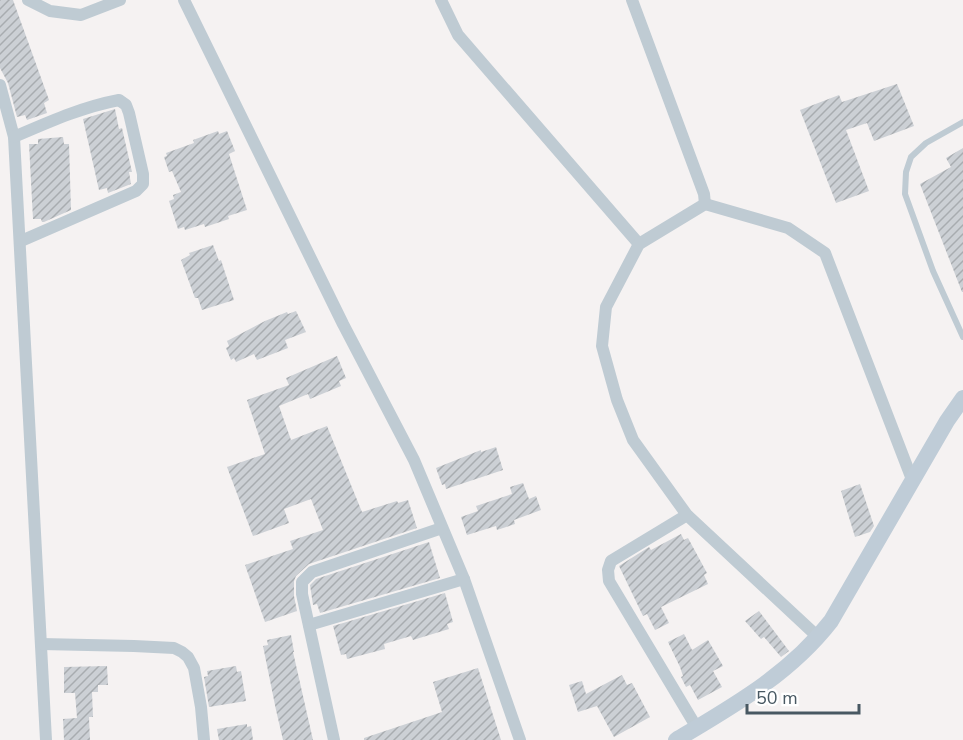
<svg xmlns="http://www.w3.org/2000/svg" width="963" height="740" viewBox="0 0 963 740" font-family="'Nunito Sans',sans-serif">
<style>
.building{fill:url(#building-hatch)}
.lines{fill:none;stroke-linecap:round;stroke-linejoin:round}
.lane{stroke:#bfcbd3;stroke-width:6}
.street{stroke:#bfcbd3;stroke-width:12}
.secondary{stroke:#bfccd7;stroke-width:16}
</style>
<defs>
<pattern id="building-hatch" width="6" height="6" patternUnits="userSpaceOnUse" patternTransform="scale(1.5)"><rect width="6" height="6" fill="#ccd0d5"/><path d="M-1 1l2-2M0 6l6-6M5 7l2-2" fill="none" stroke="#a8acb0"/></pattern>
</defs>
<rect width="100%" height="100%" fill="#f5f2f2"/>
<g class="building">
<path d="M0,0h13l36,100 -5,3 3,10 -20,7 -2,-5 -8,2 -9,-34 -8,-15z"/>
<path d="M897,84l17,42 -40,15 -7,-18 -21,7 23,61 -33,12 -36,-93 39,-15 3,7z"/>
<path d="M115,109l4,20 3,-1 10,44h-3l2,12 -23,9 -1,-5 -8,2 -16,-71z"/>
<path d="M218,131l1,3 8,-3 8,20 -6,3 18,56 -19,6 1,3 -24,8 -1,-3 -19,6 -1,-3 -6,2 -9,-28 5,-2 -1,-4 8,-3 -9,-21 -3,1 -5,-15 3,-1 -1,-3 28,-10 -1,-3z"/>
<path d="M63,137l1,7h5l2,66 -27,12h-2l-1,-3h-8l-4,-75h9v-5z"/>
<path d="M963,148v144h-1l-42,-108 31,-17 -5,-9z"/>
<path d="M213,245l6,16 2,-1 13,40 -32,10 -4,-12h-3l-14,-38 9,-5 -1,-2z"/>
<path d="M296,311l10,21 -21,8 3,8 -31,12 -3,-6 -18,8 -2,-4 -3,2 -5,-12 3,-2 -2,-5 38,-20 22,-9 1,2z"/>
<path d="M337,356l9,22 -7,3 2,5 -31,13 -2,-5 -29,12 12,34 36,-14 35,86 35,-11 1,2 10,-3 9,28 -108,36 -13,12 -2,5v15l3,15 -32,11 -20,-57 48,-16 -3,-8 33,-11 -12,-31 -27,10 5,14 -36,13 -26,-69 38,-13 -18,-54 42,-15 -3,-7z"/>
<path d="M496,447l7,23 -57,19 -1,-5 -3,1 -6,-17 45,-18v2z"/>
<path d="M523,483l6,16 7,-3 5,14 -27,10 1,4 -18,6 -1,-4 -29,9 -6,-18 17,-6 -2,-5 36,-12 -2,-7z"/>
<path d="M860,484l14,42 -4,6 -15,5 -14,-46z"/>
<path d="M681,534l3,6 4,-2 19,35 -3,2 4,9 -47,23 8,16 -14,7 -8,-16 -4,2 -24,-50 30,-19 2,3z"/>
<path d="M429,542l11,36 -120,35 -3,-9 -4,1 -3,-20 6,-6z"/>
<path d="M445,593l8,29 -6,2 2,5 -36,11 -2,-4 -27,8 1,5 -38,10 -1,-5 -5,1 -8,-29z"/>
<path d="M759,611l30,40 -8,6 -17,-20 -3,2 -16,-18z"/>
<path d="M684,634l8,16 16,-10 15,26 -10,5 9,16 -24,13 -8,-15 -4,2 -5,-10 2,-1 -3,-9 -12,-25z"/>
<path d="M291,635l3,17h-1l20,88h-30l-7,-30 -13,-64 5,-1 -1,-5z"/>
<path d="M107,666l1,19h-10v7h-6l1,25h-4l1,23h-26l-1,-21 14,-1 -2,-25h-11v-26z"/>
<path d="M236,666l1,6 4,-1 5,30 -37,6 -5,-30 4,-1 -1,-5z"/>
<path d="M478,668l23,72h-137v-2l78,-26 -9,-30z"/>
<path d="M622,675l5,10 5,-2 18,34 -36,20 -17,-31 -19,6 -9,-27 13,-4 4,13z"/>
<path d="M247,724v3l4,-1 2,14h-34l-2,-11z"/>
</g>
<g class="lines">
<path class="lane" d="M963,122l-37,21 -15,14 -5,15 -1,22 28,77 30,66"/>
<g class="street">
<path d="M28,0l22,11 31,4 39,-15"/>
<path d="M184,0l159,324 71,136 50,119 56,161"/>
<path d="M441,0l17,35 181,209"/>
<path d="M632,0l72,194 1,10"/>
<path d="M0,85l14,52 32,603"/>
<path d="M14,137c35,-15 68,-30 105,-37l7,5 3,8 14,61v10l-7,7 -115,50"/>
<path d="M687,515l-76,46 -3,9 1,11 88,147"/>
<path d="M309,625l155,-46"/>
<path d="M818,637l-131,-122 -54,-75 -16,-40 -15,-54 4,-39 33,-63 66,-40 83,24 37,25 88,229"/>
<path d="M41,644l93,2 40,2 8,4 6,5 6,11 7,39 3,33"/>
<path d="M334,740l-32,-146v-12l10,-10 130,-44"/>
</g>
<path class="secondary" d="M676,740c57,-34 114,-66 155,-119l116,-200 16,-23"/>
</g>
<path d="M747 704v9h112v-9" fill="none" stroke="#485862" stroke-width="3"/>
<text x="756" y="704" font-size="18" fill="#485862" stroke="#ffffff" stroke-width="4.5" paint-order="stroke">50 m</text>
</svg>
